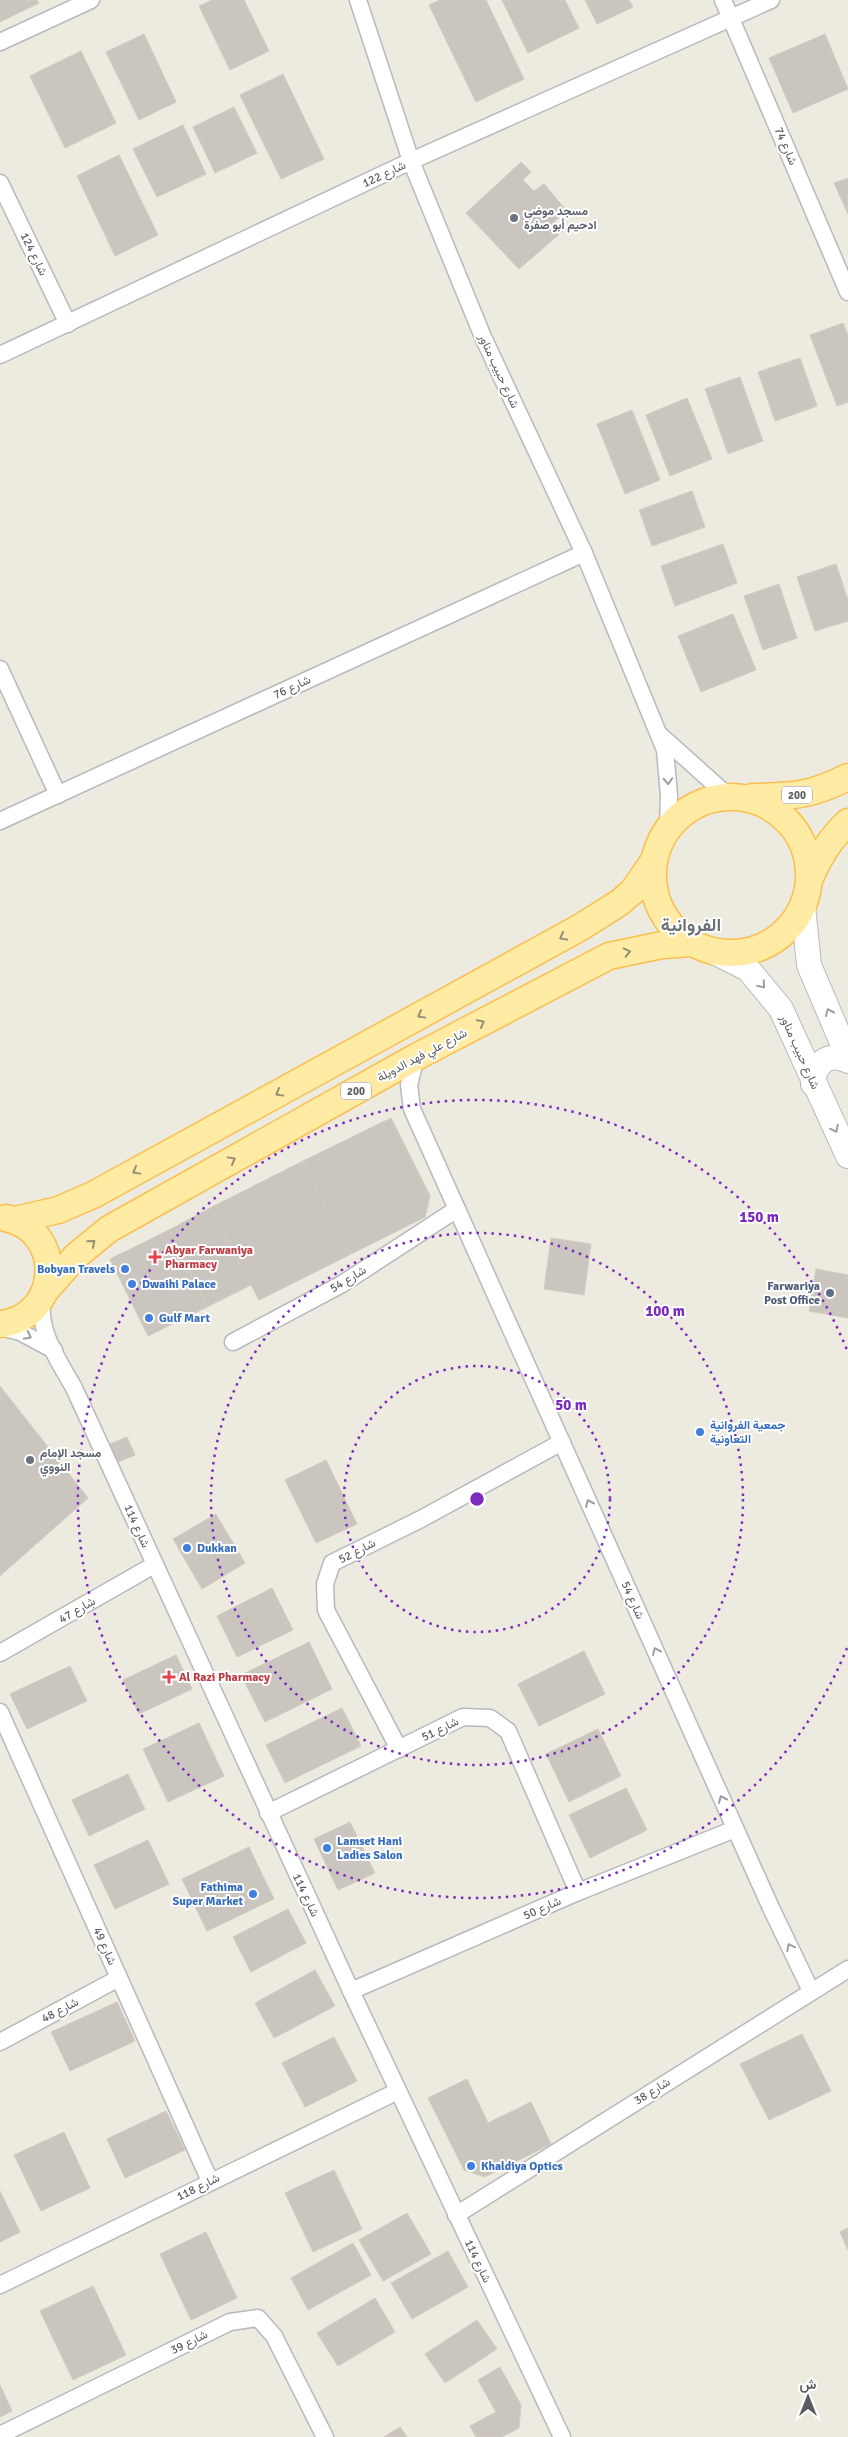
<svg xmlns="http://www.w3.org/2000/svg" width="848" height="2437" viewBox="0 0 848 2437" font-family="Signika,Vazirmatn,sans-serif">
<style>
.building{fill:#cac6bf;stroke:#d2cbbe}
.lines{fill:none;stroke-linecap:round;stroke-linejoin:round}
.street-casing{stroke:#b6b9be;stroke-width:19}
.secondary-casing{stroke:#b6bbc0;stroke-width:26}
.primary-casing{stroke:#fabf4d;stroke-width:29}
.street{stroke:#fff;stroke-width:16}
.secondary{stroke:#fff;stroke-width:24}
.primary{stroke:#ffeba4;stroke-width:26}
.oneway{stroke:#9b9ea1}
.oneway2{stroke:#938f79}
.ring{fill:none;stroke:#7b2cbf;stroke-width:2.5;stroke-dasharray:2.5 5}
.worship-dot{fill:#6b7280;stroke:#fff;stroke-width:2}
.health-dot{fill:#e0444e;stroke:#fff;stroke-width:2}
.shop-dot{fill:#3f7fe0;stroke:#fff;stroke-width:2}
.service-dot{fill:#5c6f8a;stroke:#fff;stroke-width:2}
.labels{text-anchor:middle;stroke-width:4;stroke-linejoin:round;paint-order:stroke}
.shield{fill:#fff;stroke:#8b8e91;stroke-width:1}
.shield-label{font-size:11px;font-weight:bold;fill:#595e62}
.street-label{font-size:12px;fill:#595e62;stroke:#fff}
.worship-label{font-size:12px;font-weight:bold;fill:#5b616d;stroke:#fff;text-anchor:start}
.health-label{font-size:12px;font-weight:bold;fill:#be3a42;stroke:#fff;text-anchor:start}
.shop-label{font-size:12px;font-weight:bold;fill:#366cbe;stroke:#fff;text-anchor:start}
.service-label{font-size:12px;font-weight:bold;fill:#4e5e75;stroke:#fff;text-anchor:end}
.district-label{font-size:18px;font-weight:bold;fill:#6a7075;stroke:#fff}
.centre{fill:#7b2cbf;stroke:#fff;stroke-width:2.5}
.ring-label{font-size:15px;text-anchor:middle;font-weight:bold;fill:#7b2cbf;stroke:#fff;stroke-width:4;stroke-linejoin:round;paint-order:stroke}
</style>
<rect width="100%" height="100%" fill="#edeae0"/>
<g class="building">
<path d="M0,0h37l2,3 -39,19z"/>
<path d="M212,0h32l25,51 -39,19 -31,-64z"/>
<path d="M440,0h46l38,79 -48,23 -47,-97z"/>
<path d="M502,0h63l14,28 -51,25z"/>
<path d="M585,0h44l4,7 -36,17z"/>
<path d="M144,34l32,68 -37,18 -33,-68z"/>
<path d="M825,34l23,55 -55,24 -24,-55z"/>
<path d="M81,51l35,72 -51,25 -35,-72z"/>
<path d="M283,74l41,85 -43,20 -41,-84z"/>
<path d="M234,107l23,46 -42,20 -22,-46z"/>
<path d="M183,125l23,49 -49,23 -24,-48z"/>
<path d="M119,155l39,80 -43,21 -38,-80z"/>
<path d="M521,162l10,10 -8,8 11,11 10,-7 22,26 -12,12 9,9 -44,38 -53,-56z"/>
<path d="M848,178v36l-14,-31z"/>
<path d="M843,323l5,12v67l-11,4 -27,-71z"/>
<path d="M800,358l17,48 -42,15 -17,-49z"/>
<path d="M740,377l23,64 -35,13 -23,-65z"/>
<path d="M687,398l25,61 -42,17 -24,-61z"/>
<path d="M632,410l28,70 -35,14 -28,-70z"/>
<path d="M692,491l13,36 -53,19 -13,-36z"/>
<path d="M723,544l14,39 -62,23 -14,-40z"/>
<path d="M836,564l12,36v21l-33,10 -18,-54z"/>
<path d="M779,584l18,54 -34,12 -19,-54z"/>
<path d="M733,614l23,56 -55,22 -23,-56z"/>
<path d="M391,1118l39,78 -5,21 -76,38 -46,-94z"/>
<path d="M303,1161l46,94 -90,45 -49,-92z"/>
<path d="M210,1208l41,77 -44,22 -38,-77z"/>
<path d="M169,1230l38,77 -59,29 -38,-77z"/>
<path d="M551,1238l40,6 -7,51 -40,-6z"/>
<path d="M816,1269l32,6v43l-39,-7z"/>
<path d="M0,1386l88,112 -88,78z"/>
<path d="M127,1437l8,18 -17,7 -8,-18z"/>
<path d="M326,1460l31,64 -41,19 -31,-63z"/>
<path d="M216,1514l29,49 -43,26 -29,-50z"/>
<path d="M272,1588l21,42 -56,27 -20,-41z"/>
<path d="M309,1642l23,47 -67,33 -24,-47z"/>
<path d="M584,1651l21,43 -66,32 -21,-42z"/>
<path d="M176,1655l16,34 -53,25 -16,-34z"/>
<path d="M70,1666l17,35 -60,28 -17,-35z"/>
<path d="M342,1708l19,38 -76,37 -19,-38z"/>
<path d="M199,1723l25,53 -56,26 -25,-53z"/>
<path d="M598,1729l23,47 -52,26 -23,-48z"/>
<path d="M128,1774l17,35 -56,27 -17,-36z"/>
<path d="M626,1788l21,42 -57,28 -21,-43z"/>
<path d="M350,1822l25,51 -37,17 -24,-51z"/>
<path d="M148,1840l21,44 -54,25 -21,-44z"/>
<path d="M249,1847l25,52 -67,32 -25,-52z"/>
<path d="M288,1909l18,34 -55,29 -18,-35z"/>
<path d="M315,1970l20,36 -61,32 -19,-35z"/>
<path d="M117,2002l18,39 -65,30 -19,-39z"/>
<path d="M802,2034l29,57 -62,29 -29,-56z"/>
<path d="M334,2037l23,44 -52,26 -23,-44z"/>
<path d="M467,2079l21,44 43,-21 20,42 -66,33 -21,-7 -36,-72z"/>
<path d="M166,2111l19,39 -60,28 -18,-39z"/>
<path d="M64,2132l26,56 -49,23 -27,-56z"/>
<path d="M334,2170l28,59 -49,23 -28,-59z"/>
<path d="M0,2191l20,41 -20,10z"/>
<path d="M407,2213l24,41 -48,27 -24,-41z"/>
<path d="M848,2228v22l-8,-18z"/>
<path d="M206,2232l31,66 -46,22 -31,-66z"/>
<path d="M353,2243l18,32 -63,35 -17,-32z"/>
<path d="M448,2251l20,36 -56,32 -21,-36z"/>
<path d="M93,2286l33,69 -53,25 -33,-69z"/>
<path d="M375,2298l20,34 -57,34 -21,-33z"/>
<path d="M477,2320l20,29 -52,34 -20,-29z"/>
<path d="M500,2367l21,38 -2,23 -17,9h-26l-6,-11 26,-14 -18,-32z"/>
<path d="M0,2385l12,26 -12,6z"/>
<path d="M400,2427l7,10h-23z"/>
</g>
<g class="lines">
<defs>
<g id="street">
<path d="M358,0l53,161 72,176 101,216 81,197 4,45 -1,33"/>
<path d="M723,0l125,292"/>
<path d="M0,42l91,-42"/>
<path d="M0,183l68,141"/>
<path d="M0,355l411,-194 360,-161"/>
<path d="M0,669l58,126"/>
<path d="M661,736l67,60"/>
<path d="M0,821l584,-268"/>
<path d="M416,1057l-7,28 3,24 359,799 40,83"/>
<path d="M43,1297c-7,33 16,64 31,91l277,603 211,446"/>
<path d="M0,1327l20,5 34,18"/>
<path d="M233,1342l109,-58 115,-75"/>
<path d="M0,1653l154,-88"/>
<path d="M0,1712l210,469"/>
<path d="M399,1749l-73,-139 -1,-26 7,-21 89,-44 141,-77"/>
<path d="M268,1813l195,-96 27,1 18,13 70,161"/>
<path d="M351,1991l227,-99 157,-63"/>
<path d="M0,2042l119,-64"/>
<path d="M456,2215l392,-246"/>
<path d="M0,2285l398,-194"/>
<path d="M0,2435l230,-113 28,-4 16,18 51,101"/>
</g>
<g id="secondary">
<path d="M803,906l6,59 39,92"/>
<path d="M708,949l40,20 33,40 67,147"/>
<path d="M813,1084c1,-21 16,-33 35,-23"/>
</g>
<g id="primary">
<circle cx="731" cy="875" r="78"/>
<path d="M753,797c42,-1 57,-1 95,-20"/>
<path d="M810,878c10,-23 20,-39 38,-56"/>
<path d="M15,1220l43,-10 35,-15 488,-268 38,-24 14,-12 20,-29"/>
<path d="M46,1290l30,-34 33,-27 307,-172 193,-101 53,-11 30,-2"/>
<path d="M0,1324c61,-6 66,-93 6,-106"/>
</g>
</defs>
<use href="#street" class="street-casing"/>
<use href="#secondary" class="secondary-casing"/>
<use href="#primary" class="primary-casing"/>
<use href="#street" class="street"/>
<use href="#secondary" class="secondary"/>
<use href="#primary" class="primary"/>
</g>
<defs><path id="oneway-chevron" d="M-2-3.5L2.5 0L-2 3.5" fill="none" stroke-width="1.6" stroke-linecap="round" stroke-linejoin="round" transform="scale(1.25)"/></defs>
<g class="oneway">
<use href="#oneway-chevron" transform="translate(668 781) rotate(87)"/>
<use href="#oneway-chevron" transform="translate(762 985) rotate(50)"/>
<use href="#oneway-chevron" transform="translate(829 1012) rotate(-114)"/>
<use href="#oneway-chevron" transform="translate(835 1129) rotate(64)"/>
<use href="#oneway-chevron" transform="translate(28 1336) rotate(27)"/>
<use href="#oneway-chevron" transform="translate(589 1503) rotate(-114)"/>
<use href="#oneway-chevron" transform="translate(656 1651) rotate(-114)"/>
<use href="#oneway-chevron" transform="translate(722 1799) rotate(-114)"/>
<use href="#oneway-chevron" transform="translate(790 1947) rotate(-116)"/>
</g>
<g class="oneway2">
<use href="#oneway-chevron" transform="translate(563 937) rotate(151)"/>
<use href="#oneway-chevron" transform="translate(627 952) rotate(-13)"/>
<use href="#oneway-chevron" transform="translate(421 1015) rotate(151)"/>
<use href="#oneway-chevron" transform="translate(481 1023) rotate(-28)"/>
<use href="#oneway-chevron" transform="translate(279 1093) rotate(151)"/>
<use href="#oneway-chevron" transform="translate(232 1160) rotate(-29)"/>
<use href="#oneway-chevron" transform="translate(136 1171) rotate(151)"/>
<use href="#oneway-chevron" transform="translate(92 1243) rotate(-40)"/>
</g>
<g class="ring">
<circle cx="477" cy="1499" r="133"/>
<circle cx="477" cy="1499" r="266"/>
<path d="M847 1648A399 399 0 1 1 847 1350"/>
</g>
<g class="worship-dot">
<circle cx="514" cy="218" r="5"/>
<circle cx="30" cy="1460" r="5"/>
</g>
<g class="health-dot">
<path d="M152.5 1249.5h5v5h5v5h-5v5h-5v-5h-5v-5h5z"/>
<path d="M166.5 1669.5h5v5h5v5h-5v5h-5v-5h-5v-5h5z"/>
</g>
<g class="shop-dot">
<circle cx="125" cy="1269" r="5"/>
<circle cx="132" cy="1284" r="5"/>
<circle cx="149" cy="1318" r="5"/>
<circle cx="700" cy="1432" r="5"/>
<circle cx="187" cy="1548" r="5"/>
<circle cx="327" cy="1848" r="5"/>
<circle cx="253" cy="1894" r="5"/>
<circle cx="471" cy="2166" r="5"/>
</g>
<circle class="service-dot" cx="830" cy="1293" r="5"/>
<g class="labels">
<g class="shield">
<rect x="782" y="786.5" width="30" height="17" rx="4"/>
<rect x="341" y="1082.5" width="30" height="17" rx="4"/>
</g>
<g class="shield-label">
<text x="797" y="799">200</text>
<text x="356" y="1095">200</text>
</g>
<g class="street-label">
<text transform="translate(786 146) rotate(67)" y="4">شارع 74</text>
<text transform="translate(384 174) rotate(-25)" y="4">شارع 122</text>
<text transform="translate(34 254) rotate(64)" y="4">شارع 124</text>
<text transform="translate(499 371) rotate(65)" y="4">شارع حبيب مناور</text>
<text transform="translate(292 687) rotate(-25)" y="4">شارع 76</text>
<text transform="translate(800 1052) rotate(66)" y="4">شارع حبيب مناور</text>
<text transform="translate(422 1055) rotate(-28)" y="4">شارع علي فهد الدويلة</text>
<text transform="translate(348 1279) rotate(-31)" y="4">شارع 54</text>
<text transform="translate(137 1526) rotate(66)" y="4">شارع 114</text>
<text transform="translate(357 1551) rotate(-27)" y="4">شارع 52</text>
<text transform="translate(633 1600) rotate(66)" y="4">شارع 54</text>
<text transform="translate(77 1610) rotate(-30)" y="4">شارع 47</text>
<text transform="translate(440 1729) rotate(-26)" y="4">شارع 51</text>
<text transform="translate(306 1895) rotate(65)" y="4">شارع 114</text>
<text transform="translate(542 1908) rotate(-24)" y="4">شارع 50</text>
<text transform="translate(105 1946) rotate(66)" y="4">شارع 49</text>
<text transform="translate(60 2010) rotate(-28)" y="4">شارع 48</text>
<text transform="translate(652 2091) rotate(-32)" y="4">شارع 38</text>
<text transform="translate(198 2187) rotate(-26)" y="4">شارع 118</text>
<text transform="translate(478 2261) rotate(65)" y="4">شارع 114</text>
<text transform="translate(189 2342) rotate(-26)" y="4">شارع 39</text>
</g>
<g class="worship-label">
<text x="524" y="215">مسجد موضي<tspan x="524" dy="14">ادحيم أبو صفرة</tspan></text>
<text x="40" y="1457">مسجد الإمام<tspan x="40" dy="14">النووي</tspan></text>
</g>
<g class="health-label">
<text x="165" y="1254">Abyar Farwaniya<tspan x="165" dy="14">Pharmacy</tspan></text>
<text x="179" y="1681">Al Razi Pharmacy</text>
</g>
<g class="shop-label">
<text x="115" y="1273" text-anchor="end">Bobyan Travels</text>
<text x="142" y="1288">Dwaihi Palace</text>
<text x="159" y="1322">Gulf Mart</text>
<text x="710" y="1429">جمعية الفروانية<tspan x="710" dy="14">التعاونية</tspan></text>
<text x="197" y="1552">Dukkan</text>
<text x="337" y="1845">Lamset Hani<tspan x="337" dy="14">Ladies Salon</tspan></text>
<text x="243" y="1891" text-anchor="end">Fathima<tspan x="243" dy="14">Super Market</tspan></text>
<text x="481" y="2170">Khaldiya Optics</text>
</g>
<g class="service-label">
<text x="820" y="1290">Farwariya<tspan x="820" dy="14">Post Office</tspan></text>
</g>
<g class="district-label">
<text x="691" y="931">الفروانية</text>
</g>
</g>
<circle cx="477" cy="1499" r="8" class="centre"/>
<g class="ring-label">
<text x="759" y="1222">150 m</text>
<text x="665" y="1316">100 m</text>
<text x="571" y="1410">50 m</text>
</g>
<g transform="translate(808 2397)" stroke="#ffffff" stroke-width="4" paint-order="stroke">
<path d="M0-4L9 19L0 12L-9 19Z" fill="#595e62"/>
<text y="-8" font-size="14" font-weight="bold" text-anchor="middle" fill="#595e62">ش</text>
</g>
</svg>
